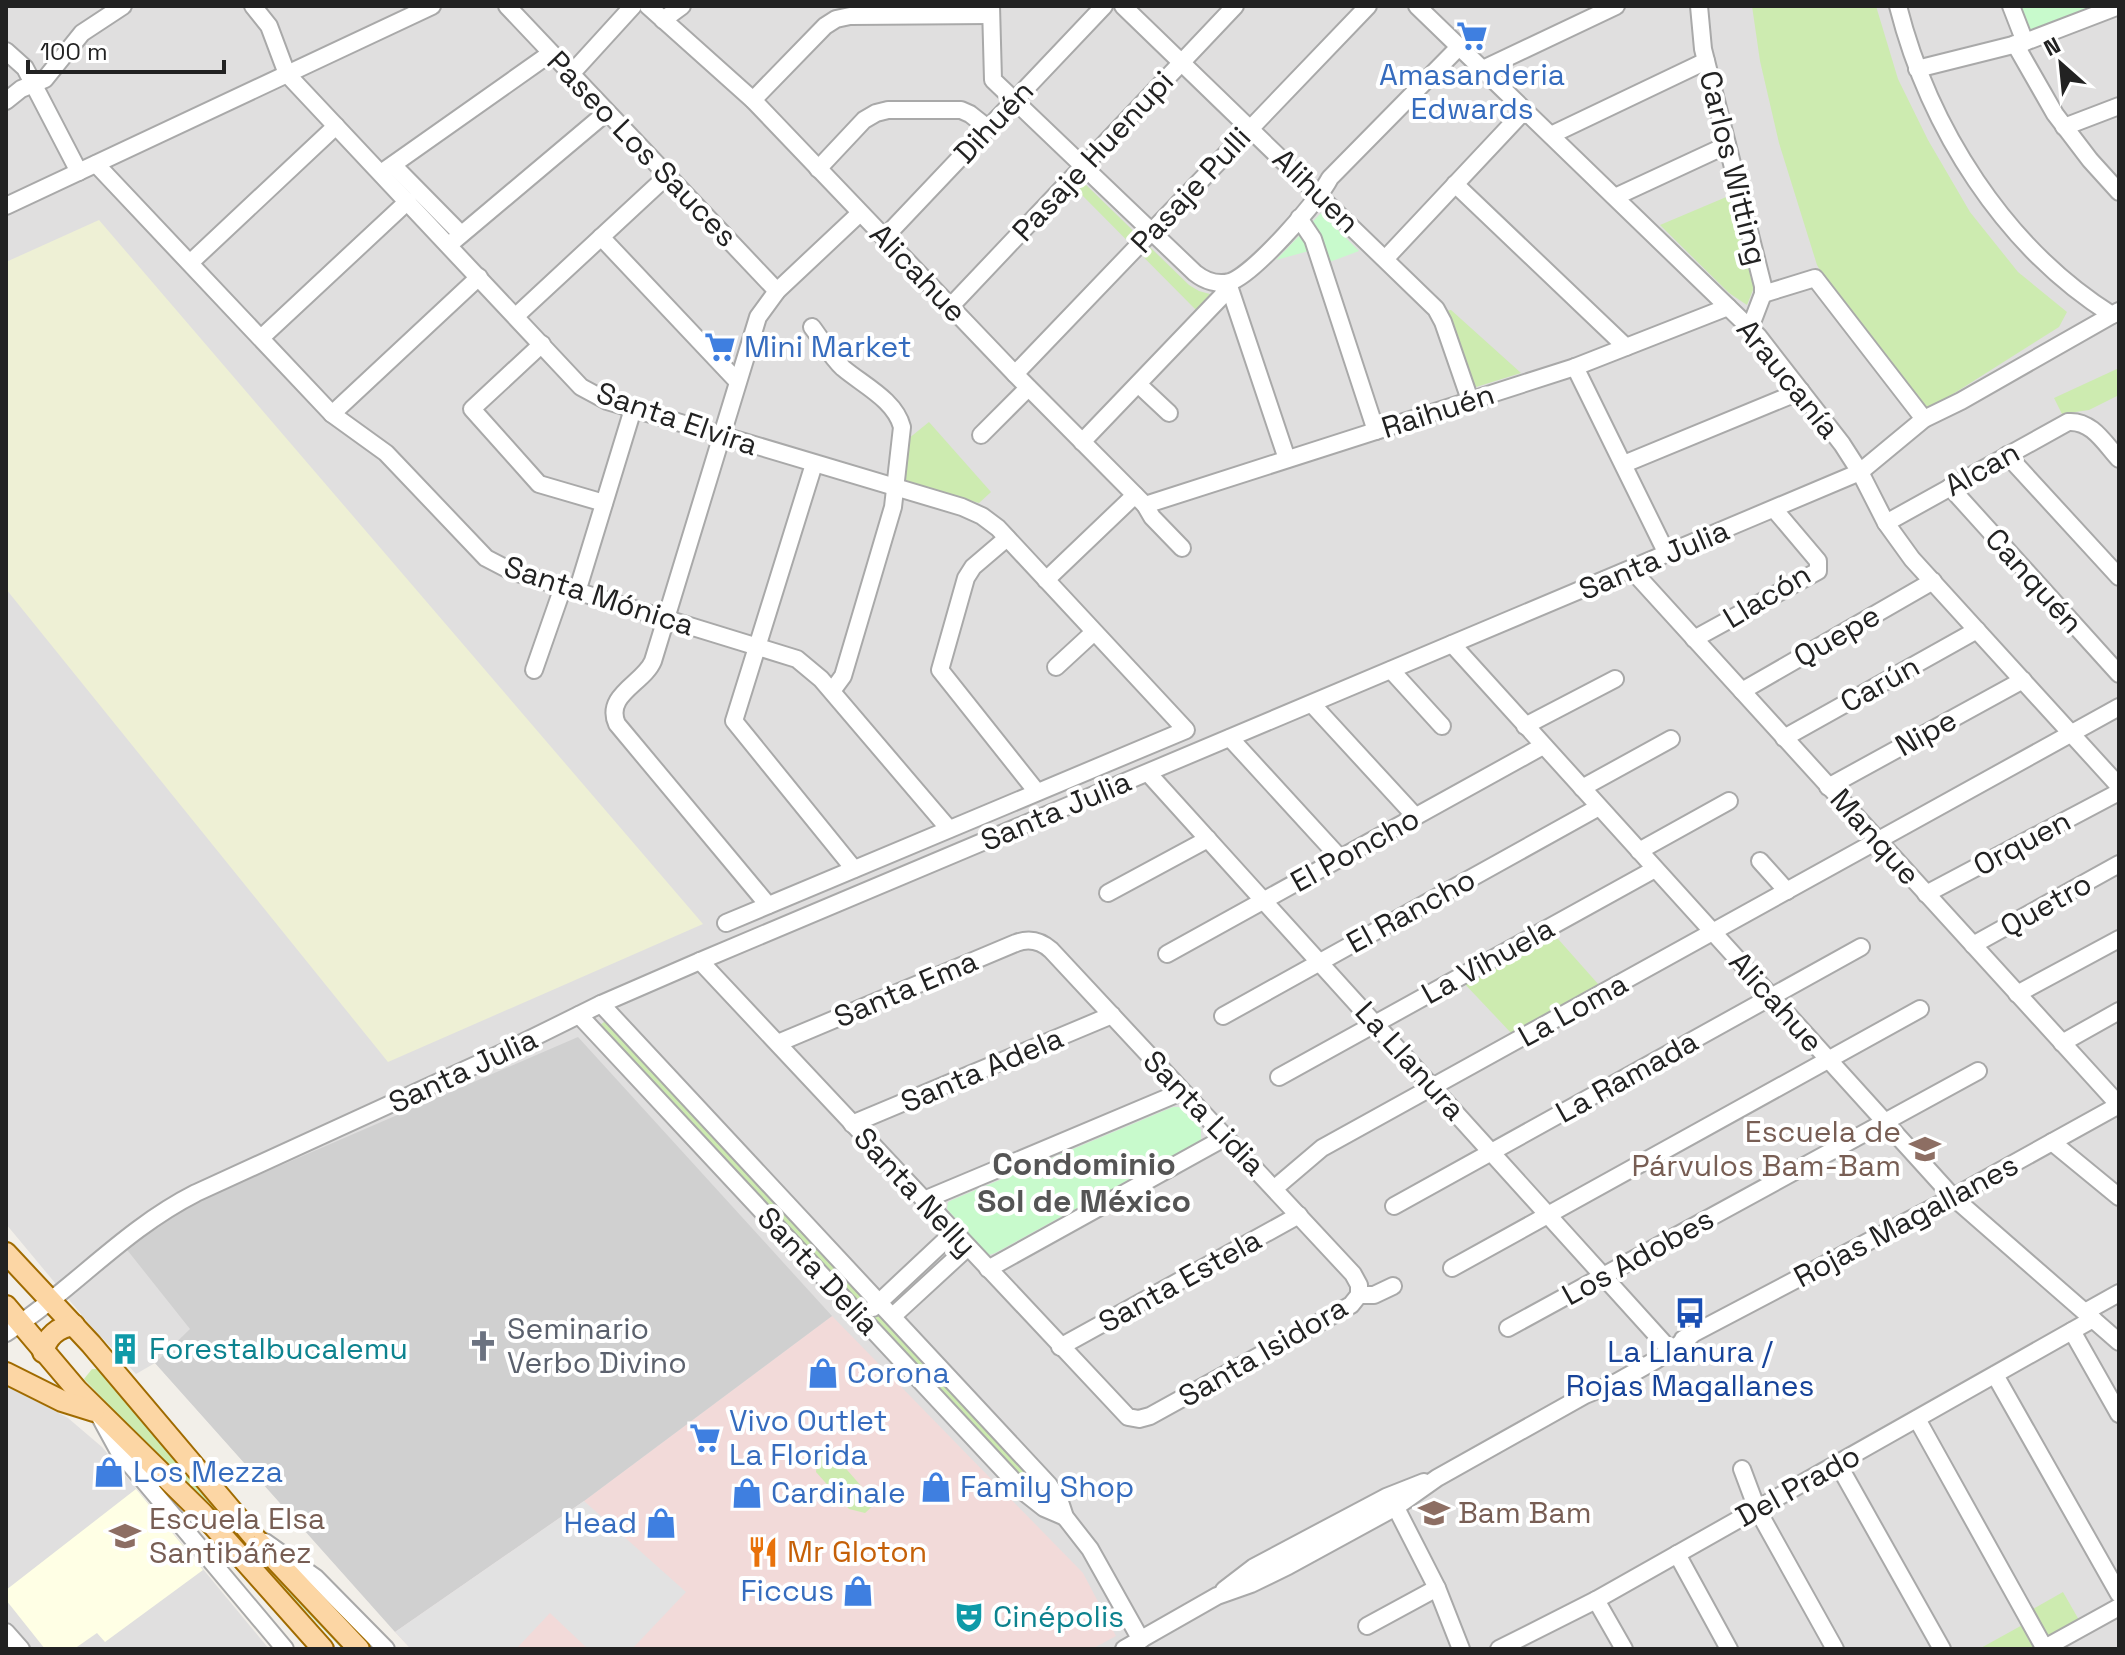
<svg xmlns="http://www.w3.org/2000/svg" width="2125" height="1655" viewBox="0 0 2125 1655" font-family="'Space Grotesk',sans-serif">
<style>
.residential{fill:#e0dfdf}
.commercial{fill:#f2dad9}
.education{fill:#ffffe5}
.religious{fill:#d0d0d0}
.farmland{fill:#eef0d5}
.grass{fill:#cdebb0}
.park{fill:#c8facc}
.parking{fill:#e2e2e2}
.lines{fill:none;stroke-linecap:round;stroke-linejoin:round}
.minor-casing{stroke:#a9a9a9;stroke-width:20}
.major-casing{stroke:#a06b00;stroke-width:24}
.minor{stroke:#fff;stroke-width:16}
.major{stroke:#fcd6a4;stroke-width:20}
.labels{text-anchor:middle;stroke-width:8;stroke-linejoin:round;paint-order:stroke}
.shop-label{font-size:30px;fill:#366cbe;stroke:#fff;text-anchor:start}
.street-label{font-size:30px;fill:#222;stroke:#fff}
.education-label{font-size:30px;fill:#785e54;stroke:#fff;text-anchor:start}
.worship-label{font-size:30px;fill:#5b616d;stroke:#fff;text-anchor:start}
.culture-label{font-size:30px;fill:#0d838f;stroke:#fff;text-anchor:start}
.transit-label{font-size:30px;fill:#164399;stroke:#fff}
.food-label{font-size:30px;fill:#c56008;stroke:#fff;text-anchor:start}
.neighbourhood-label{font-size:32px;font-weight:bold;fill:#555;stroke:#fff}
</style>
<rect width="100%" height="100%" fill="#f2efe9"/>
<g class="residential">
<path d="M6,6h2113v1643h-1708l-256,-286 -19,11 -46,-49 -84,-101z"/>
<path d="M6,1385l62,33 34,29 167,202h-263z"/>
</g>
<path class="commercial" d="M832,1316l251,257 33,63 -24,13h-681l-16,-17 189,-131z"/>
<path class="education" d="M136,1489l67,81 -98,72 -8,-9 -23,16h-29l-39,-49v-10z"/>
<path class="religious" d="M578,1037l254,279 -248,185 -189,131 -240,-269 35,-34 -66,-83 51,-35z"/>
<path class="farmland" d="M99,220l604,704 -315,138 -382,-473v-327z"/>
<g class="grass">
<path d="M1752,6h124l22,73 30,61 42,72 48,60 49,40 -8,15 -125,79 -10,2 -85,-106 -22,-37 -38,-122 -19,-82z"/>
<path d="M1082,181l107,104 10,6 18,5 -18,17 -124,-125z"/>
<path d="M1731,195l24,90 -8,20 -18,-12 -69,-68z"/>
<path d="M1451,310l70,63 -48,15 -29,-77z"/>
<path d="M2119,368v27l-30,15 -27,4 -8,-16z"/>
<path d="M929,422l62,70 -12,11 -77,-21 6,-43z"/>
<path d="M1551,931l48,54 -87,49 -51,-54z"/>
<path d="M604,1022h5l261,281 -1,3 -7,1 -259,-277 -3,-5z"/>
<path d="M879,1313l165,179 5,11 -3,2 -171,-184v-6z"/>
<path d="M92,1369h12l246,280h-8l-258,-270z"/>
<path d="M827,1447l49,56 -11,10 -16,-4 -33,-37 2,-16z"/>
<path d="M2063,1592l16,28 -30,18 -16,-29z"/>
<path d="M2026,1623l10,23 -6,3h-51z"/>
</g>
<g class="park">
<path d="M2019,6h81l-67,25 -6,-5z"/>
<path d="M1321,213l38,38 -32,12 -7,-15 -44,12z"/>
<path d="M1173,1107h6l22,22v11l-206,113 -6,2 -5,-5 -37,-41 1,-7 4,-2z"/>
</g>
<path class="parking" d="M584,1501l102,91 -54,57h-44l-38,-36 -34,36h-105l-16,-17z"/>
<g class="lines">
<defs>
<g id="minor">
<path d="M253,6l16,20 18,48 294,313 26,14 355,106 20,9 16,12 188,202 -460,193"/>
<path d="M507,6l270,285"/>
<path d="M648,6l105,94 262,274 130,131 7,12 30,31"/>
<path d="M991,6l2,74 202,193c10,8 23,12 35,9 24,-8 88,-81 100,-104l129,-131"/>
<path d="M1123,6l313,303 7,13 27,78"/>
<path d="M1417,6l341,330 84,108 18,28 26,51 26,36 207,227"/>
<path d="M1699,6l4,43 60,237v8l-13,34"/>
<path d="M1898,6c31,122 106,241 214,309"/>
<path d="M2011,6l14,36"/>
<path d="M663,20l19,-14"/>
<path d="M2015,44l40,70 35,46 29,32"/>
<path d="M6,51l19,17 54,104"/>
<path d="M1483,69l133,-63"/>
<path d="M1917,69l108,-27 94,-36"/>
<path d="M571,74l62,-68"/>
<path d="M753,100l72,-74 11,-7 14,-3 141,-1"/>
<path d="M6,101l15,-12 24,-10 37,-46 41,-27"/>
<path d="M2064,127l55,-21"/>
<path d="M1551,135l155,-74"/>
<path d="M96,164l236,250 54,39 100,105 25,13 286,88 24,20 128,150"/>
<path d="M393,165l68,69"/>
<path d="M818,169l46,-49 12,-7 12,-3h73l9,4 19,15"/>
<path d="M381,173l170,-120"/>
<path d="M1455,184l171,163"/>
<path d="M1615,197l112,-52"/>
<path d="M6,206l426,-200"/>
<path d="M1299,218l14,21 63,192"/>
<path d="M601,237l136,144"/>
<path d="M884,238l220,-232"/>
<path d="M449,245l158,-133"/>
<path d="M1386,258l139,-148"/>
<path d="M191,262l145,-136"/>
<path d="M1228,283l59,176"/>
<path d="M1763,294l52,-16 109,141"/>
<path d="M950,307l285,-301"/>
<path d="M516,316l151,-140"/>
<path d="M812,327c10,13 19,30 31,41 20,17 52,32 59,59l-9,80 -50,169 -11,15"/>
<path d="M261,338l147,-137"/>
<path d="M542,344l-70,65 67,75 65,19"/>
<path d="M1575,367l92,187"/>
<path d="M1015,374l353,-368"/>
<path d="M1138,384l31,29"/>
<path d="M332,414l147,-137"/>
<path d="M981,435l47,-47"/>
<path d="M1082,442l140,-146 6,-13"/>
<path d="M2007,455l112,122"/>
<path d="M814,464l-80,257 120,148"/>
<path d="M1624,464l177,-73"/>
<path d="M1950,487l169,187"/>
<path d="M1145,505l430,-138 153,-60"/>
<path d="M1886,523l182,-101c24,-2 37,22 51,37"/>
<path d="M1007,538l-34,29 -7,11 -26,92 97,122"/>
<path d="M1631,569l488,536"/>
<path d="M1046,580l89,-85"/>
<path d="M577,592l56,-183"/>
<path d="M1694,639l124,-68v-10l-44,-52"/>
<path d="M1452,644l501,553 166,145"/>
<path d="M1056,667l38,-35"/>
<path d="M534,670l29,-83"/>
<path d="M1391,670l51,56"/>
<path d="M1742,691l191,-110"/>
<path d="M1312,704l103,112"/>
<path d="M1525,726l90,-47"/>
<path d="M1230,738l110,120"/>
<path d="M1784,738l193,-108"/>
<path d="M1148,773l523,578"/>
<path d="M1828,787l195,-107"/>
<path d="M1582,788l89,-49"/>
<path d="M1639,851l90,-50"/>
<path d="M1760,861l27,30"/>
<path d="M1108,893l100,-54"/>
<path d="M1926,894l193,-102"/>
<path d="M768,905l-151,-181c-13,-29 27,-41 36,-63l105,-344 19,-26 83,-78"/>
<path d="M1973,945l146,-81"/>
<path d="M1167,954l376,-208"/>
<path d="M700,961l428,456 11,2 11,-3 201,-111 8,-10"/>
<path d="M2017,994l102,-55"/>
<path d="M601,1004l448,481 11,17 5,15 25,32 51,91"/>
<path d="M579,1015l446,478 19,15 21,9"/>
<path d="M1223,1016l376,-209"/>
<path d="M778,1043l238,-100c13,-5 25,-2 35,7l302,324 6,11v10"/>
<path d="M2062,1043l57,-32"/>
<path d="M1279,1077l376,-208"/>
<path d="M852,1124l260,-109"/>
<path d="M2052,1142l67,55"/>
<path d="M1275,1188l47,-40 797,-441"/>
<path d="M924,1200l257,-108"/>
<path d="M1394,1206l467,-259"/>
<path d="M1452,1268l468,-259"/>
<path d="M988,1269l238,-132"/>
<path d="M1359,1295h15l19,-9"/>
<path d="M873,1308l81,-76"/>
<path d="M2085,1312l34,-19"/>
<path d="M893,1316l75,-69"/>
<path d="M1508,1328l470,-257"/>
<path d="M2072,1331l47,83"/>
<path d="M6,1333c68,-44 117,-103 190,-140l308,-141 97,-48 99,-43 1160,-489 64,-53 37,-18 158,-90"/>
<path d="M1683,1339l270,-142 166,-92"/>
<path d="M1060,1347l239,-132"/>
<path d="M1995,1375l124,219"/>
<path d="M100,1417l18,33 167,199"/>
<path d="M1917,1419l128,230"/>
<path d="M1838,1464l104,185"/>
<path d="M1742,1469l15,40 78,140"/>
<path d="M1391,1498l46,90 24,61"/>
<path d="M265,1542l51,36 70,71"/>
<path d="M1677,1554l52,95"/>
<path d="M1224,1590l30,-23 132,-70 38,-15"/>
<path d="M1596,1600l28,49"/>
<path d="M1367,1626l70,-38"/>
<path d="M6,1632l15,17"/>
<path d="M1124,1649l93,-53 34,-12 37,-18 108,-59 41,-29 148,-83 32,-13 39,-22 35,-24"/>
<path d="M1499,1649l97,-49 497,-281"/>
<path d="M2043,1649l76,-42"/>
</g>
<g id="major">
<path d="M6,1253l85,91 163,193 105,112"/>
<path d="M6,1306l71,84 125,123 121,136"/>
<path d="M43,1352c4,-16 15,-25 31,-27"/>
<path d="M6,1373l56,28 32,10"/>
</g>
</defs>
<use href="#minor" class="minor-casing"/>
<use href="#major" class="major-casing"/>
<use href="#minor" class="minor"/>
<use href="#major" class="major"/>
</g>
<defs>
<symbol id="supermarket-bare" viewBox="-9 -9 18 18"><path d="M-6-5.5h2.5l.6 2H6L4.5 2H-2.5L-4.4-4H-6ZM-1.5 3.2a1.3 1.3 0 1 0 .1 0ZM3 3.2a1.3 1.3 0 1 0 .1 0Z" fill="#3f7fe0" stroke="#fff" stroke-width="2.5" paint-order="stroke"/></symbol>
<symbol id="school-bare" viewBox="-9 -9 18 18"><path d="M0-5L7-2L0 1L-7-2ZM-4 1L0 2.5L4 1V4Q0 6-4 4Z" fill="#8d6e63" stroke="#fff" stroke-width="2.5" paint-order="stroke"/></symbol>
<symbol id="bus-bare" viewBox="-9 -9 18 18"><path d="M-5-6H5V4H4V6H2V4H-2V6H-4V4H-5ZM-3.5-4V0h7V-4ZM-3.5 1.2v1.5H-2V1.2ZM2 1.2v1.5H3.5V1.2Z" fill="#1a4fb4" stroke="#fff" stroke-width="2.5" paint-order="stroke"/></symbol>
<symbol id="church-bare" viewBox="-9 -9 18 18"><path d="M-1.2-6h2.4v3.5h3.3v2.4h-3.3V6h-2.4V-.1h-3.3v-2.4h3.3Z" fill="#6b7280" stroke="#fff" stroke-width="2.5" paint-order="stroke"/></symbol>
<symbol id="building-bare" viewBox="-9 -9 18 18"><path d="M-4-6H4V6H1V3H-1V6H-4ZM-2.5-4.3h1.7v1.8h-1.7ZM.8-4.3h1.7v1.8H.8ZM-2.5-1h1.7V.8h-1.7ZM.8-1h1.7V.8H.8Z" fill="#0f9aa8" stroke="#fff" stroke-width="2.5" paint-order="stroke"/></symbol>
<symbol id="shop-bare" viewBox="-9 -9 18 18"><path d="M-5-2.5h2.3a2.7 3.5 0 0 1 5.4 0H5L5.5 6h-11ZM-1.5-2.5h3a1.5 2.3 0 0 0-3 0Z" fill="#3f7fe0" stroke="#fff" stroke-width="2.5" paint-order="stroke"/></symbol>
<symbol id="restaurant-bare" viewBox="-9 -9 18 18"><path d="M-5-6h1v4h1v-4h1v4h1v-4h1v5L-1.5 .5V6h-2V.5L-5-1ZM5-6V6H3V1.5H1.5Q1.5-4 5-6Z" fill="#e8710a" stroke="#fff" stroke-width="2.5" paint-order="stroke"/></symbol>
<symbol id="theatre-bare" viewBox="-9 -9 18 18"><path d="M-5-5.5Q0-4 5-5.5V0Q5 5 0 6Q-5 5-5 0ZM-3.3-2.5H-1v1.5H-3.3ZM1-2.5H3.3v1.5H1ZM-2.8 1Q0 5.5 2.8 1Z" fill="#0f9aa8" stroke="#fff" stroke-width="2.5" paint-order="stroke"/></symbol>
</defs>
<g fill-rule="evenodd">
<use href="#supermarket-bare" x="1450" y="14" width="44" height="44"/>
<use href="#supermarket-bare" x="698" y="325" width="44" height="44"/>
<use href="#school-bare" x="1903" y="1127" width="44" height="44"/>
<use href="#bus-bare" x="1668" y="1291" width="44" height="44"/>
<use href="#church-bare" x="461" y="1324" width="44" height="44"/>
<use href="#building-bare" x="103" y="1327" width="44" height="44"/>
<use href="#shop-bare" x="801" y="1351" width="44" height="44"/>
<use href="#supermarket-bare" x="683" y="1416" width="44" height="44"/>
<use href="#shop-bare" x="87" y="1450" width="44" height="44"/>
<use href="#shop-bare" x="914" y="1465" width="44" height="44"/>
<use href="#shop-bare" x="725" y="1471" width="44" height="44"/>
<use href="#school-bare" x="1412" y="1491" width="44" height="44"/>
<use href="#shop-bare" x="639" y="1501" width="44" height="44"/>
<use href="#school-bare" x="103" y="1514" width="44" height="44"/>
<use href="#restaurant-bare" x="741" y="1530" width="44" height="44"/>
<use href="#shop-bare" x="836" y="1569" width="44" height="44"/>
<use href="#theatre-bare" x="947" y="1595" width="44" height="44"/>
</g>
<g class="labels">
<g class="shop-label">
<text x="1472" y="85" text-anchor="middle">Amasanderia<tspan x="1472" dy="34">Edwards</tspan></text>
<text x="744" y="357">Mini Market</text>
<text x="847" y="1383">Corona</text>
<text x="729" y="1431">Vivo Outlet<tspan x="729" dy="34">La Florida</tspan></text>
<text x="133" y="1482">Los Mezza</text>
<text x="960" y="1497">Family Shop</text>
<text x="771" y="1503">Cardinale</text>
<text x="637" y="1533" text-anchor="end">Head</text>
<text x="834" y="1601" text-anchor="end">Ficcus</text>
</g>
<g class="street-label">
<text transform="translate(994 122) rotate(-47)" y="10">Dihuén</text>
<text transform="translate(642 149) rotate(46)" y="10">Paseo Los Sauces</text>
<text transform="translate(1093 156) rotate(-47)" y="10">Pasaje Huenupi</text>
<text transform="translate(1733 168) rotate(76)" y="10">Carlos Witting</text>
<text transform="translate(1191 190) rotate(-47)" y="10">Pasaje Pulli</text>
<text transform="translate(1316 191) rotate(44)" y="10">Alihuen</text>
<text transform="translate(918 273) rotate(46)" y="10">Alicahue</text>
<text transform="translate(1788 379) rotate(51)" y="10">Araucanía</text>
<text transform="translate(1438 411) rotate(-18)" y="10">Raihuén</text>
<text transform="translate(677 419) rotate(19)" y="10">Santa Elvira</text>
<text transform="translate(1982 469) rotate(-29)" y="10">Alcan</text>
<text transform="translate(1654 560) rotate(-23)" y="10">Santa Julia</text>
<text transform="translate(2034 581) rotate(48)" y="10">Canquén</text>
<text transform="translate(599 596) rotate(18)" y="10">Santa Mónica</text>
<text transform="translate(1767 596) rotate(-31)" y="10">Llacón</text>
<text transform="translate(1837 636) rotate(-30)" y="10">Quepe</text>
<text transform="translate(1880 684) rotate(-29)" y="10">Carún</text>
<text transform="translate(1926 733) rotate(-29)" y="10">Nipe</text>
<text transform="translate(1056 811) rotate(-23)" y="10">Santa Julia</text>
<text transform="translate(1875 837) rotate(48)" y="10">Manque</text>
<text transform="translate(2022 843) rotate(-28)" y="10">Orquen</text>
<text transform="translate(1355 850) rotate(-29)" y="10">El Poncho</text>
<text transform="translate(2046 905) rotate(-29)" y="10">Quetro</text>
<text transform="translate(1411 911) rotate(-29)" y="10">El Rancho</text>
<text transform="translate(1488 961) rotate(-29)" y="10">La Vihuela</text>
<text transform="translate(906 989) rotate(-23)" y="10">Santa Ema</text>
<text transform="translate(1776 1002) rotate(48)" y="10">Alicahue</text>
<text transform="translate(1573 1010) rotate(-29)" y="10">La Loma</text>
<text transform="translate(1410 1061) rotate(48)" y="10">La Llanura</text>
<text transform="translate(982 1070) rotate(-23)" y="10">Santa Adela</text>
<text transform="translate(463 1071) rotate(-25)" y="10">Santa Julia</text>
<text transform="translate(1627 1077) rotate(-29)" y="10">La Ramada</text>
<text transform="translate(1204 1113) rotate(46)" y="10">Santa Lidia</text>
<text transform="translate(915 1192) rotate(47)" y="10">Santa Nelly</text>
<text transform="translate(1906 1221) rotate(-28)" y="10">Rojas Magallanes</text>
<text transform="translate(1638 1257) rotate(-29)" y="10">Los Adobes</text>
<text transform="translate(818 1271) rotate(47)" y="10">Santa Delia</text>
<text transform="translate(1180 1281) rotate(-29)" y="10">Santa Estela</text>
<text transform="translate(1263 1352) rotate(-30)" y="10">Santa Isidora</text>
<text transform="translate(1798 1486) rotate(-29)" y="10">Del Prado</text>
</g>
<g class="education-label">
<text x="1901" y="1142" text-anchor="end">Escuela de<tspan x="1901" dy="34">Párvulos Bam-Bam</tspan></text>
<text x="1458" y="1523">Bam Bam</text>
<text x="149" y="1529">Escuela Elsa<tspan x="149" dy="34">Santibáñez</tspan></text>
</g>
<g class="worship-label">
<text x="507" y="1339">Seminario<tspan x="507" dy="34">Verbo Divino</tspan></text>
</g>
<g class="culture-label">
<text x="149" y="1359">Forestalbucalemu</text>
<text x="993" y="1627">Cinépolis</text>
</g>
<g class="transit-label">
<text x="1690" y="1362">La Llanura /<tspan x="1690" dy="34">Rojas Magallanes</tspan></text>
</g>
<g class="food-label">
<text x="787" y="1562">Mr Gloton</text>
</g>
<g class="neighbourhood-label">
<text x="1084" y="1175">Condominio<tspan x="1084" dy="37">Sol de México</tspan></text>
</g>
</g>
<rect width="2125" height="1655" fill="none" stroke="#222222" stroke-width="16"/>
<g transform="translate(2061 64) rotate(333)" stroke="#ffffff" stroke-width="6" paint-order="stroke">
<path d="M0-6L14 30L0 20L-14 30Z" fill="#222222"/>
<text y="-12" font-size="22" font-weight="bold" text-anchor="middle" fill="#222222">N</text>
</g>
<path d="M28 60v12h196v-12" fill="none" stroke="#222222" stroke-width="4"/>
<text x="40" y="60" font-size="24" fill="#222222" stroke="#ffffff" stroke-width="6" paint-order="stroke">100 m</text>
</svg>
